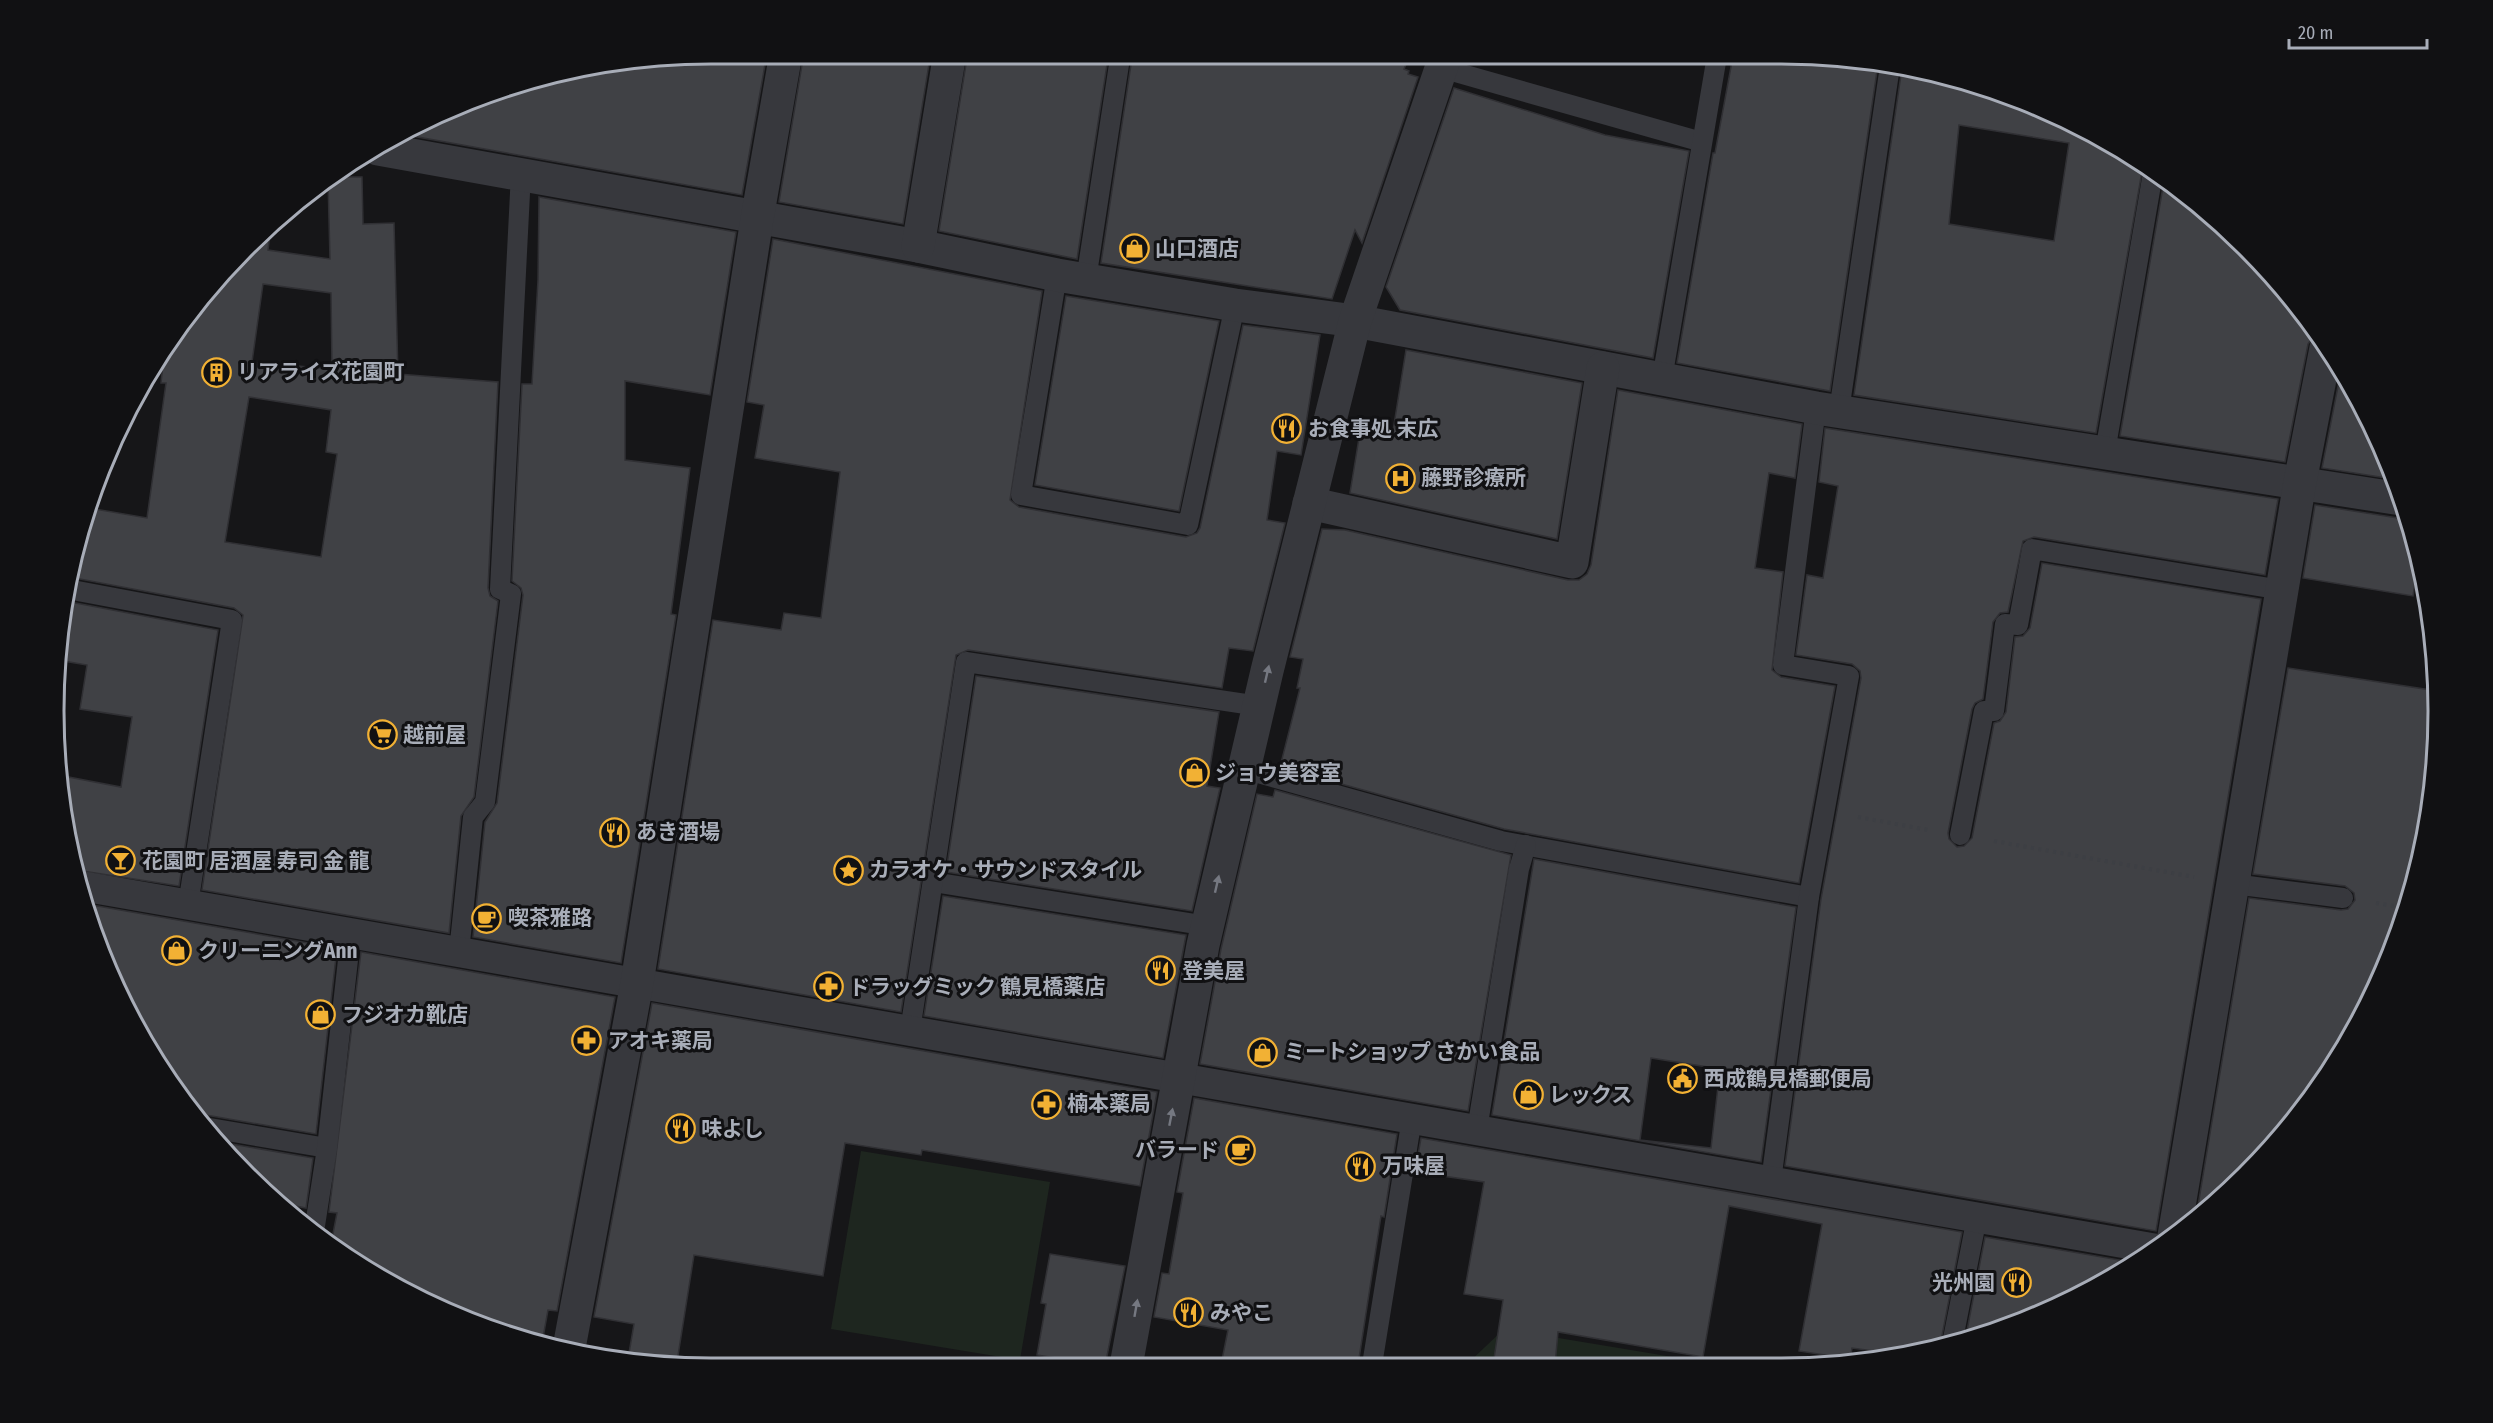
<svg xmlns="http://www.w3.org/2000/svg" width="2493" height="1423" viewBox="0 0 2493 1423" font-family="'Fira Sans Condensed','Noto Sans JP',sans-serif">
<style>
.green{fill:#1e261f}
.building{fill:#404145;stroke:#303034;stroke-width:1.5;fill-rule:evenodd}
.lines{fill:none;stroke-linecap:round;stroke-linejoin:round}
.path{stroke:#3d3f44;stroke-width:4;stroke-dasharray:3 4.5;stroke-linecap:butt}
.service{stroke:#37383d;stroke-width:20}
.pedestrian{stroke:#37383d;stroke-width:30}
.minor{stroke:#37383d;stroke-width:33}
.oneway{fill:#757881}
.labels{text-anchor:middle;stroke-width:6;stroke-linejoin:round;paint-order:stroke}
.poi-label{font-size:21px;font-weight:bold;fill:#a8adb8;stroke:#111113;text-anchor:start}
.rim{fill:none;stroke:#a8adb8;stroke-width:3}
</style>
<rect width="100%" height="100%" fill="#161618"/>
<g class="green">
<path d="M861,1151l189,31 -30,178 -189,-31z"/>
<path d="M1504,1329l211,35 -249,1z"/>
</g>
<g class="building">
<path d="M1824,55l54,9 -48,327 -153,-28 36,-210h2l18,-97z"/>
<path d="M1409,57l-5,12 5,2 -1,3 10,3 -56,166 -7,-13 -23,69 -231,-36 31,-205z"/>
<path d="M967,58h141l-31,201 -138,-28z"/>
<path d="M720,59h46l-24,136 -341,-61 19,-12 80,-33 125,-29z"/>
<path d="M803,59h93l33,5 -26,160 -124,-22z"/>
<path d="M1902,68l50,8 159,66 32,24 -47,267 -242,-38zM1959,125l110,18 -15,98 -105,-17z"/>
<path d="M1454,88l151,47 84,16 -36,207 -253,-48 -14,-23z"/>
<path d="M332,177h30l1,47 31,-1 4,151 100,8 -10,206 2,8 8,5 -24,196 -13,19 -12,117 -247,-43 41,-275 -9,-7 -165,-31 7,-36 13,-33 58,10 19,-135h-5l3,-28 6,1 2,-19 74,-90 25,-22 -3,25 62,9 -2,-79zM263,284l68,9 1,76 -80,-7zM249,397l82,13 -5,42 11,2 -16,103 -96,-15z"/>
<path d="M2164,181l51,36 88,95 13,21 -8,11 -23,118 -165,-26z"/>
<path d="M539,197l197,35 -26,163 -85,-14v79l65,8 -19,146 5,1 -55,348 -148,-26 12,-115 12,-19 26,-208 -2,-7 -9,-7 10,-197h10l6,-104z"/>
<path d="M773,239l269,52 -32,209 9,7 167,30 11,-4 3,-5 43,-203 77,10 -19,120 -24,-4 -10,69 18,3 -32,128 -24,-3 -7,40 -254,-38 -12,5 -55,357 -243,-43 55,-349 68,10 3,-17 37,5 19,-146 -85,-14 9,-53 -17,-3z"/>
<path d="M1066,296l153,25 -40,190 -144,-26z"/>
<path d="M1406,350l176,33 -25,156 -207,-46 10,-61 32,5z"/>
<path d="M2341,371l30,50 22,58 -71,-11z"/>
<path d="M1618,390l184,34 -7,54 -26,-5 -14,95 28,4 -11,98 9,7 54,9 -36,197 -295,-54 -224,-62 20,-79h-3l6,-29 -13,-2 32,-128 23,1 223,50h11l8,-6 4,-9z"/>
<path d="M1825,428l453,71 -13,76 -231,-38 -11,4 -15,71 -8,1 -7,9 -10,77 -8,4 -3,6 -24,124 1,6 8,8 7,-1 8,-8 22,-115 6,-2 6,-9 9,-75 8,-1 7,-8 12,-65 219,36 -105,632 -371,-65 36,-267 40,-221 -1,-7 -8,-7 -56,-9 11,-80 16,3 15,-92 -19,-4z"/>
<path d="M2315,505l83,13 9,-1 12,40 -6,39 -110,-18z"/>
<path d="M65,601l153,29 -39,256 -103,-16 -9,-30 -9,-65 63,12 11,-70 -52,-8 7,-44 -29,-5 2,-34z"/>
<path d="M2288,668l149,23 -4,107 -29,125 -53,118 -104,135 -51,42 53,-320 92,12 7,-1 7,-9 -1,-7 -9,-7 -92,-12z"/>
<path d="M976,676l243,36 -12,74 13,2 -28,123 -246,-39z"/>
<path d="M1275,790l236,65 -43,256 -268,-47 21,-115 36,-155 16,3z"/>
<path d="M1534,859l262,48 -35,255 -269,-47zM1651,1058l69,11 -9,79 -71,-8z"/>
<path d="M943,896l243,39 -23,123 -239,-42z"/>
<path d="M86,904l251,44 -21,186 -110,-19 -9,2 -55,-76 -38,-78z"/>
<path d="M361,952l254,45 -58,314 -9,-1 -6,33 -42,-9 -118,-53 -51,-37 6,-31 -8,-1z"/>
<path d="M652,1003l505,89 -17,94 -218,-36 -1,5 -76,-12 -22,133 -129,-21 -18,113 -48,-9 6,-35 -40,-7z"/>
<path d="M1194,1098l203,36 -13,83 -3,-1 -23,149 -108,1 -28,-6 6,-30 -74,-13 8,-44 7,1 14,-81 -6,-1z"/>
<path d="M1421,1138l541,94 -22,114 -37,9 -51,-7 -2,11 -51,-8 23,-127 -93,-18 -26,151 -145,-25 -3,33h-62l10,-65 -39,-6 20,-112 -69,-10z"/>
<path d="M214,1141l99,17 -7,50 -31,-6z"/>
<path d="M1985,1237l152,26 -144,71 -28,7z"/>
<path d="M1050,1254l75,12 -20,100 -68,-11 9,-51 -5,-1z"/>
</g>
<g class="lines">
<g class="path">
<path d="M1858,817l70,13"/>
<path d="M1994,841l200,36"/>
<path d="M2376,903l31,5"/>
</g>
<g class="service">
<path d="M1441,68l261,74"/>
<path d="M1057,275l-36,220 167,30 47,-220"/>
<path d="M1086,280l34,-222"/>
<path d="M1662,379l55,-323"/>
<path d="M1839,411l51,-345"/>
<path d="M2105,452l48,-279"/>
<path d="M67,589l165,31 -44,285"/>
<path d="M1244,769l257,72 308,56"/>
<path d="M1960,835l24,-124h10l11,-87 13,1 14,-76 250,41"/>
<path d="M933,882l275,44"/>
<path d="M2233,884l110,14"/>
<path d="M459,952l14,-135 12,-15 26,-208 -11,-5 21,-416"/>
<path d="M910,1031l56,-369 293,44"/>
<path d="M204,1127l123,21"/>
<path d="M1477,1130l42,-261 7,-24"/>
<path d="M1771,1181l38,-284 40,-221 -66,-11 33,-257"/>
<path d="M314,1232l13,-84 24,-215"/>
<path d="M1952,1344l25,-127"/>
<path d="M1372,1365l40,-247"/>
</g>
<path class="pedestrian" d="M81,886l2076,363"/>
<g class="minor">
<path d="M378,149l540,97 139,29 178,30 120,16 461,87 585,91"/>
<path d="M918,246l31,-187"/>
<path d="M1309,503l263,59 31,-194"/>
<path d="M2174,1236l126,-754 26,-134"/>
<path d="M569,1348l68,-365 120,-764 28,-160"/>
<path d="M1126,1366l77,-421 64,-274 88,-350 90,-264"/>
</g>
</g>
<defs><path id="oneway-solid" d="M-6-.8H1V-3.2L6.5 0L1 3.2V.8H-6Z" transform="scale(1.5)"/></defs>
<g class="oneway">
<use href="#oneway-solid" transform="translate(1267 674) rotate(-77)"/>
<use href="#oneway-solid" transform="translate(1217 884) rotate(-77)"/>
<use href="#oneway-solid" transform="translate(1171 1117) rotate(-79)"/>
<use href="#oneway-solid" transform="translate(1136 1308) rotate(-80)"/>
</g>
<defs>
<symbol id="shop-ring" viewBox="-11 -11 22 22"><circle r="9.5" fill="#111113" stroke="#f2b134" stroke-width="1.5"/><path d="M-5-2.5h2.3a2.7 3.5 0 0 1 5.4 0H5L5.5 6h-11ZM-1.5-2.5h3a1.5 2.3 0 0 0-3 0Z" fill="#f2b134"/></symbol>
<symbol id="building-ring" viewBox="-11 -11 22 22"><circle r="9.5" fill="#111113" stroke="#f2b134" stroke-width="1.5"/><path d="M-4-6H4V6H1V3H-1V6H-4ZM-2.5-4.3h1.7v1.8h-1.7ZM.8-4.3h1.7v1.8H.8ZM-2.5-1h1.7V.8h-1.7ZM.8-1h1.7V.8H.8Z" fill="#f2b134"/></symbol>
<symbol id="restaurant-ring" viewBox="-11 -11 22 22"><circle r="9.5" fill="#111113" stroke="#f2b134" stroke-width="1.5"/><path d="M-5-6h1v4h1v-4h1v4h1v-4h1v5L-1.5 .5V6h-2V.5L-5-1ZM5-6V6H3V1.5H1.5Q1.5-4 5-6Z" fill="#f2b134"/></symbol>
<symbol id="hospital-ring" viewBox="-11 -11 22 22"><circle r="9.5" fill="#111113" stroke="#f2b134" stroke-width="1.5"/><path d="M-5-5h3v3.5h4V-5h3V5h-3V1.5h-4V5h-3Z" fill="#f2b134"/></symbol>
<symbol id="supermarket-ring" viewBox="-11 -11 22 22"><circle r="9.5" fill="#111113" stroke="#f2b134" stroke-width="1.5"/><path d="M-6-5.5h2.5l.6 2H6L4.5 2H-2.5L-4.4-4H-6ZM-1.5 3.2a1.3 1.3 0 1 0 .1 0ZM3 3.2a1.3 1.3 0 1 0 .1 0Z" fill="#f2b134"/></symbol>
<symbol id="bar-ring" viewBox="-11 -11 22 22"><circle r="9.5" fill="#111113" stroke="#f2b134" stroke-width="1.5"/><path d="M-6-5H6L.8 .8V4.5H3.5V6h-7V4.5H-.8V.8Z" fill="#f2b134"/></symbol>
<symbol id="sight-ring" viewBox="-11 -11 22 22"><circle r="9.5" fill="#111113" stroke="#f2b134" stroke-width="1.5"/><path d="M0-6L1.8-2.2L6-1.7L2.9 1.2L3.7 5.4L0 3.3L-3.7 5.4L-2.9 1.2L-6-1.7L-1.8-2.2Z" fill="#f2b134"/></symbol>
<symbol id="cafe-ring" viewBox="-11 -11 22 22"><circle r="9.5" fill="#111113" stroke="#f2b134" stroke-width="1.5"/><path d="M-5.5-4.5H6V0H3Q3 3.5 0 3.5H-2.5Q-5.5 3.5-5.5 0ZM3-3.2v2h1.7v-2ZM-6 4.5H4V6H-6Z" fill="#f2b134"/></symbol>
<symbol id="pharmacy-ring" viewBox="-11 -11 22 22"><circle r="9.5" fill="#111113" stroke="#f2b134" stroke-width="1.5"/><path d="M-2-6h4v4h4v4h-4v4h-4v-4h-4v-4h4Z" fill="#f2b134"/></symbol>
<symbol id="civic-ring" viewBox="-11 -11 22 22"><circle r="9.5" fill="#111113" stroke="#f2b134" stroke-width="1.5"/><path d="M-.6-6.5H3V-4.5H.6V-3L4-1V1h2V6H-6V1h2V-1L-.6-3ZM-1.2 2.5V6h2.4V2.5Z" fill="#f2b134"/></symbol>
</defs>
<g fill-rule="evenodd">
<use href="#shop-ring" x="1118" y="232" width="33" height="33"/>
<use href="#building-ring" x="200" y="356" width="33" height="33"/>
<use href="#restaurant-ring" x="1270" y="412" width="33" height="33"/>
<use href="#hospital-ring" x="1384" y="462" width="33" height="33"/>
<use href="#supermarket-ring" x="366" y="718" width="33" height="33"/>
<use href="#shop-ring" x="1178" y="756" width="33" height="33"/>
<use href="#restaurant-ring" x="598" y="816" width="33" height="33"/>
<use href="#bar-ring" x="104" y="844" width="33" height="33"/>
<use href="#sight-ring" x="832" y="854" width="33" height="33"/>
<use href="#cafe-ring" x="470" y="902" width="33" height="33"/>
<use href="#shop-ring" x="160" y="934" width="33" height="33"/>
<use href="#restaurant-ring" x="1144" y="954" width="33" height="33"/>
<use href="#pharmacy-ring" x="812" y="970" width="33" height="33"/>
<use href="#shop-ring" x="304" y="998" width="33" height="33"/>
<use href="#pharmacy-ring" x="570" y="1024" width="33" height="33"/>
<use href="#shop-ring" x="1246" y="1036" width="33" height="33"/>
<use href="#civic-ring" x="1666" y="1062" width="33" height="33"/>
<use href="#shop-ring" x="1512" y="1078" width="33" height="33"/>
<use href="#pharmacy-ring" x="1030" y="1088" width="33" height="33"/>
<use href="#restaurant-ring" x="664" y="1112" width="33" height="33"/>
<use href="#cafe-ring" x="1224" y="1134" width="33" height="33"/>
<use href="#restaurant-ring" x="1344" y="1150" width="33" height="33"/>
<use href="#restaurant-ring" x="2000" y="1266" width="33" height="33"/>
<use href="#restaurant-ring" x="1172" y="1296" width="33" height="33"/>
</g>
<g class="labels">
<g class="poi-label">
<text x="1155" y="256">山口酒店</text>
<text x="237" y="379">リアライズ花園町</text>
<text x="1308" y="436">お食事処 末広</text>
<text x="1421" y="485">藤野診療所</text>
<text x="403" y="742">越前屋</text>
<text x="1215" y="780">ジョウ美容室</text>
<text x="636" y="839">あき酒場</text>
<text x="142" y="868">花園町 居酒屋 寿司 金 龍</text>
<text x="869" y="877">カラオケ・サウンドスタイル</text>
<text x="508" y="925">喫茶雅路</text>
<text x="198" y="958">クリーニングAnn</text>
<text x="1182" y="978">登美屋</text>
<text x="849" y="994">ドラッグミック 鶴見橋薬店</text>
<text x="342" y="1022">フジオカ靴店</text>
<text x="608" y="1048">アオキ薬局</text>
<text x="1284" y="1059">ミートショップ さかい食品</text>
<text x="1704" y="1086">西成鶴見橋郵便局</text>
<text x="1549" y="1102">レックス</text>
<text x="1067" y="1111">楠本薬局</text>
<text x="701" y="1136">味よし</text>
<text x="1219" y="1157" text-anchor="end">バラード</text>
<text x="1382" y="1173">万味屋</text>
<text x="1995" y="1290" text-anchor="end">光州園</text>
<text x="1210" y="1320">みやこ</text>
</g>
</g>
<path d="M0 0H2493V1423H0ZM711 64H1781A647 647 0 0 1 2428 711V711A647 647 0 0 1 1781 1358H711A647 647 0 0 1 64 711V711A647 647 0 0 1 711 64Z" fill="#111113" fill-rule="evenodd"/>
<path class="rim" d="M711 64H1781A647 647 0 0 1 2428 711V711A647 647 0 0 1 1781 1358H711A647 647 0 0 1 64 711V711A647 647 0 0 1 711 64Z"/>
<path d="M2289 39v9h138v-9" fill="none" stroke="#a8adb8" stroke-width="3"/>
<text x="2298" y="39" font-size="18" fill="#a8adb8" stroke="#111113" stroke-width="4.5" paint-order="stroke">20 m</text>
</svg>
